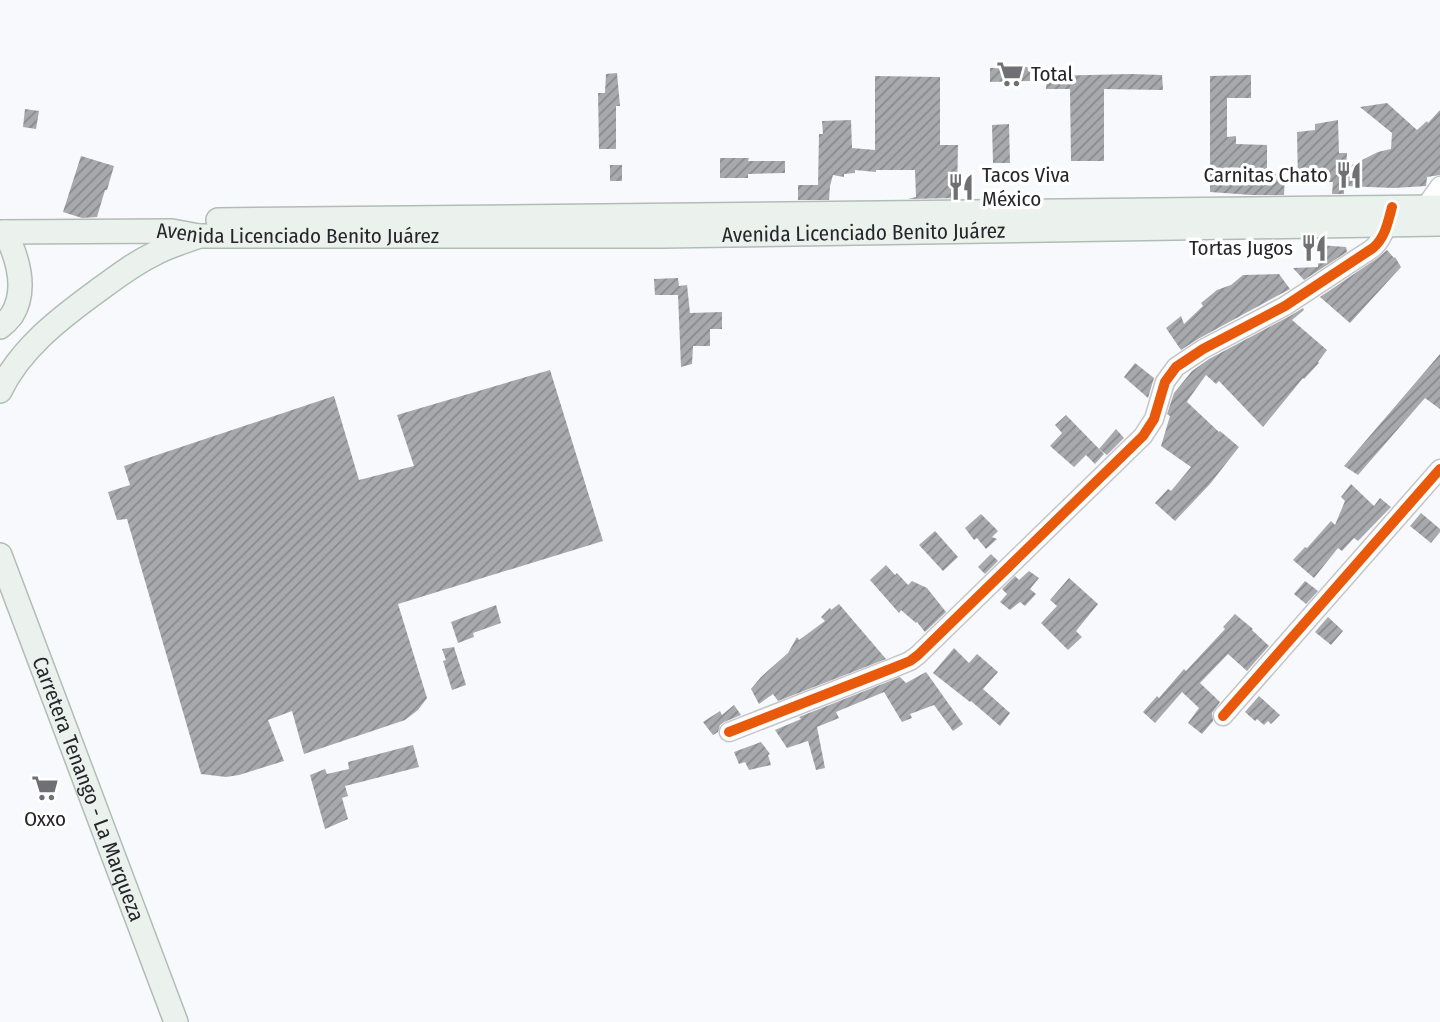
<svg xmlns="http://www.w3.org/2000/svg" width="1440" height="1022" viewBox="0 0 1440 1022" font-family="'Fira Sans Condensed',sans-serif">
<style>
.building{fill:url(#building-hatch)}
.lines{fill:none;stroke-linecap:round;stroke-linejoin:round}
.minor-casing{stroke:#c5c5c9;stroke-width:21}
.major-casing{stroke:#b0bdb5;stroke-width:26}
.minor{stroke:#fefeff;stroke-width:18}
.major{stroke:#ebf2ed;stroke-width:23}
.cycleway-casing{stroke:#fff;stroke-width:15}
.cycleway{stroke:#e8590c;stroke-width:10}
.labels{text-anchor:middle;stroke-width:7;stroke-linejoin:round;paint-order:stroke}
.poi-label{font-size:21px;fill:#25252a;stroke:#fff;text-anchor:start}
.street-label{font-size:21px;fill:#25252a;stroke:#fff}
</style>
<defs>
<pattern id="building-hatch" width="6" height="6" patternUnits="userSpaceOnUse" patternTransform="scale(1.75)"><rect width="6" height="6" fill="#a8a9ad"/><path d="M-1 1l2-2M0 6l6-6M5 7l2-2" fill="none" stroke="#89898d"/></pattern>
</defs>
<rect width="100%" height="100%" fill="#f8f9fc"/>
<g class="building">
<path d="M1030,67v14l-40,1v-14z"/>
<path d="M617,73l3,33h-4v43h-17l-1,-56h7l1,-19z"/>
<path d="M1131,74l31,1 1,15 -59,-1v72h-33l-1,-72h-24l1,-13z"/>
<path d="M1251,75v23h-24v39l9,-1v8l31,1v28l18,1 -1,21h-32l-42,-3v-116z"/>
<path d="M875,76l65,1v68h18l-1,53 -49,1 8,-2 -1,-27h-39v2l-21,-2v3l-11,1v3l-11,-2 -3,11 -1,14h-31v-15h20l1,-51h4l-1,-13 29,-1 1,28 23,2z"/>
<path d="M1387,103l30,27 10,-9 1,2 12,-13v65l-13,2 -1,9 -32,2 -50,-2v8h-12l1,-12h-35l-1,-50 18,-2v-6l23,-4 1,33h8l-1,15 32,-16 13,-3 1,-16 -32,-26z"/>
<path d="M25,109l14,2 -3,18 -13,-2z"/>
<path d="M1009,124l1,39h-17l-1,-38z"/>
<path d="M81,156l33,10 -7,24h-2l-8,27 -15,1 -19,-6z"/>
<path d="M720,158h29l-1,3h37v12l-37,1v4h-28z"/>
<rect x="610" y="165" width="12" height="16"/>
<path d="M1319,245l27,2 1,5 -43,28 -11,-12 25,-1z"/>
<path d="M1387,250l7,8 1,-1 6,10 -51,56 -30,-26 59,-40z"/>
<path d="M1279,274l11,15 -92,50 -17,11 -15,-22 15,-12 3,8 19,-18 -2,-3 16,-13 14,-5 12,-10z"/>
<path d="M678,278l1,8 8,-1 3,28 32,-1v17h-12v17h-17l-1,18 -11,3 -3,-72h-23l-1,-16z"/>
<path d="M1303,308l1,2 -12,10 35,30 -9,12 1,1 -15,16 -1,-1 -40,49 -44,-46 -3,3 -10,-9 -18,25 -1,2 32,30 1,-1 19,16 -29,37 -35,37 -20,-18 13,-14 3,2 20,-24 -30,-21 9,-30 -3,-2 7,-21 18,-22 17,-12 81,-43z"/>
<path d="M1440,354v55l-15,-11 -67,77 -14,-9z"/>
<path d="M1135,363l19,15 -6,20 -24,-21z"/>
<path d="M550,370l53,171 -205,63 29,94 -9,12 -13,10 -101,34 -12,-43 -24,9 16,41 -45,14 -13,2 -25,-3 -74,-255 -10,1 -9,-28 22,-7 -6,-19 210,-70 25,84 55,-14 -17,-51z"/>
<path d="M1066,415l38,39 -9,10 -9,-9 -12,12 -24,-21 12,-13 -7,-8z"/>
<path d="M1116,429l8,9 -17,17 -8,-6z"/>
<path d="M1351,484l23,22 6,-8 11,9 -33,34 -4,-3 -12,13 -4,-3 -24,30 -21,-18 12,-13 2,1 24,-27 4,4 10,-24 -4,-4z"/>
<path d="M1421,513l19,16v3l-9,11 -21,-17z"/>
<path d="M981,514l17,17 -6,6 5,2 -11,10 -9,-11 -3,2 -9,-12z"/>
<path d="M935,531l23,26 -15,14 -24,-26z"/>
<path d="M991,554l7,7 -13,13 -7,-7z"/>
<path d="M886,565l9,10 2,-2 11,12 4,-4 15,7 19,24 -21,20 -8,-10 -1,1 -15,-13 -2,3 -29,-33z"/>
<path d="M1029,571l10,7 -9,11 6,5 -11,12 -5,-4 -10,8 -10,-8 7,-8 -5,-5 13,-13 4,4z"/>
<path d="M1069,578l29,26 -22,27 6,6 -14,13 -27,-27 16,-17 -7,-6z"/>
<path d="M1305,581l13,10 -12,13 -12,-10z"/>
<path d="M839,604l47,55 -108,42 -5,-7 -14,10 -8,-15 10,-12 27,-24 9,-16 2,3 26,-19 -4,-4 9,-9 1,2z"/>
<path d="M496,605l5,18 -28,10 1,4 -16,6 -7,-21z"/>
<path d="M1235,614l18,15 -1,1 17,16 -22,25 -19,-17 -28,29 20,19 -8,11 1,8 -11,13 -14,-11 11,-15 -17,-16 -27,31 -12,-11 14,-16 2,2 25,-29 2,2 39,-42 -2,-2z"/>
<path d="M1328,617l15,14 -12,14 -16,-13z"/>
<path d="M454,647l12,38 -14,5 -9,-29 3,-1 -4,-11z"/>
<path d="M954,648l15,15 8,-9 21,18 -15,17 27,24 -10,13 -29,-25 -1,1 -37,-29z"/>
<path d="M926,672l37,52 -10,7 -19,-26 -24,9 2,4 -10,4 -18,-30 -48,20 3,6 -22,9 8,41 -9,2 -8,-29 -21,7 -12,-18 26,-11 -2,-2 101,-40 6,6z"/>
<path d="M1259,696l21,19 -9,9 -3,-3 -4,4 -7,-6 -2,2 -10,-9z"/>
<path d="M734,705l7,10 -17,7 -4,3 -2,7 -5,3 -10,-13 17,-11 2,4z"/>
<path d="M761,742l9,12 -2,1 3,10 -22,5 -4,-8 -6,2 -5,-12z"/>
<path d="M413,745l6,22 -74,19 3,10 -6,2 6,21 -23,10 -15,-54 15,-6 2,5 22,-5 -1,-7z"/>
</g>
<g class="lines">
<defs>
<g id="minor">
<path d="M1425,207l15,-21"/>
<path d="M1223,716l217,-247"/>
<path d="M729,732l164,-64 17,-7 8,-6 225,-219 11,-17 11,-37 11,-15 27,-18 82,-43 88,-58c10,-9 13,-21 17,-34"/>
</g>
<g id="major">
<path d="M218,220l1222,-13"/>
<path id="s1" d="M0,232l172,-1 27,5h464l777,-12"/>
<path d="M0,327c4,-3 9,-8 12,-12 16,-26 5,-59 -7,-83"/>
<path d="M0,391c20,-42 59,-72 96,-99 19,-14 37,-28 58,-38 14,-8 30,-12 45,-18"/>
<path id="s2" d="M0,555l176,467"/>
</g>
</defs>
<use href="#minor" class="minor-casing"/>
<use href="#major" class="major-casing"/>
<use href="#minor" class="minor"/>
<use href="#major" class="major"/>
<defs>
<g id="cycleway">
<path d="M1223,716l217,-247"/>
<path d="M729,732l164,-64 17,-7 8,-6 225,-219 11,-17 11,-37 11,-15 27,-18 82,-43 88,-58c12,-10 15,-26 19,-41"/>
</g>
</defs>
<use href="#cycleway" class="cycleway-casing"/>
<use href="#cycleway" class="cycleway"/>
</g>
<defs>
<symbol id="supermarket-bare" viewBox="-9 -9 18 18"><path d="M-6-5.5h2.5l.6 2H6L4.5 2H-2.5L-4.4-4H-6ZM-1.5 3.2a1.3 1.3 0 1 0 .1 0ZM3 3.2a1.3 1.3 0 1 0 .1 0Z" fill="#6f6f74" stroke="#fff" stroke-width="2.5" paint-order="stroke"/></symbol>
<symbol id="restaurant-bare" viewBox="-9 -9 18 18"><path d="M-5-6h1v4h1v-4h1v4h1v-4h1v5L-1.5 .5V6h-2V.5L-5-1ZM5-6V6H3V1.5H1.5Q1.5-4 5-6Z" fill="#6f6f74" stroke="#fff" stroke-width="2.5" paint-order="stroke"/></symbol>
</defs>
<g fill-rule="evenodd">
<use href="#supermarket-bare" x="991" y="55" width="38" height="38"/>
<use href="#restaurant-bare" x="1330" y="156" width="38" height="38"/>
<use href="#restaurant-bare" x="942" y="168" width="38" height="38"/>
<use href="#restaurant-bare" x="1295" y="229" width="38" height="38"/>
<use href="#supermarket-bare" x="26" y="769" width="38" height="38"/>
</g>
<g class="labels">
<g class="poi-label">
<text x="1031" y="81">Total</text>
<text x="982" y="182">Tacos Viva<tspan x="982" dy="24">México</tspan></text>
<text x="1328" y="182" text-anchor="end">Carnitas Chato</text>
<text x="1293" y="255" text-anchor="end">Tortas Jugos</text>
<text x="45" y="826" text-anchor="middle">Oxxo</text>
</g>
<g class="street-label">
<text dy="7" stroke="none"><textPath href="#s1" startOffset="298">Avenida Licenciado Benito Juárez</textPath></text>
<text dy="7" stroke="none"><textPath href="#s1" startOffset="864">Avenida Licenciado Benito Juárez</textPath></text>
<text dy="7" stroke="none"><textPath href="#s2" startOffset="250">Carretera Tenango - La Marqueza</textPath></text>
</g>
</g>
</svg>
